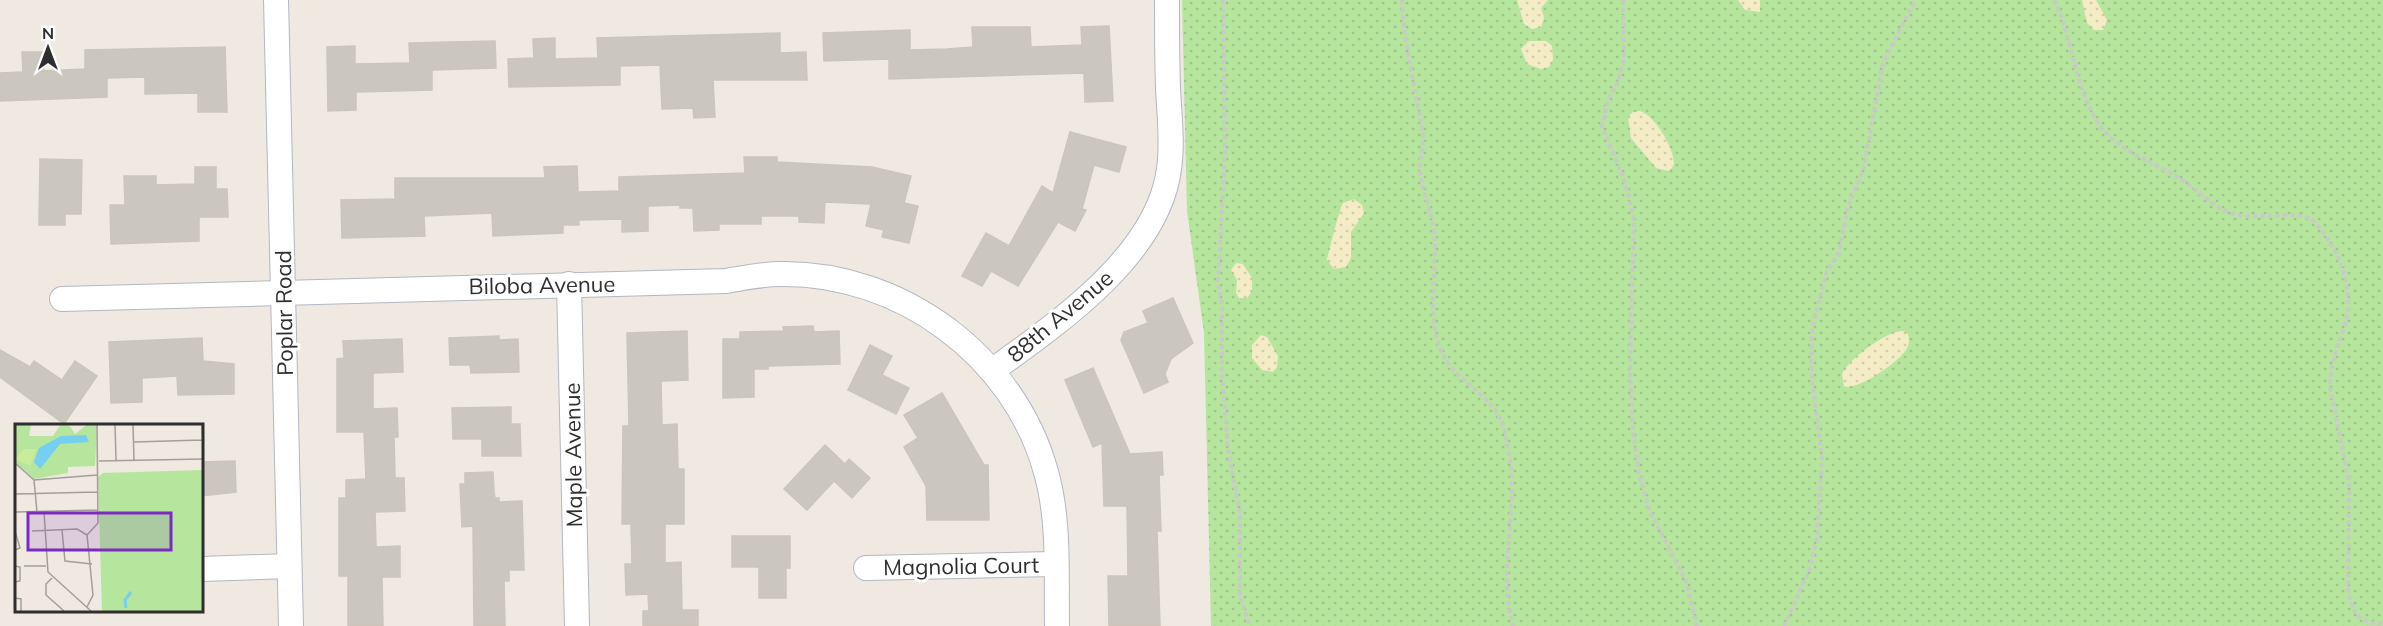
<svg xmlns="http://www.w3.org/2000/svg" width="2383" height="626" viewBox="0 0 2383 626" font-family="Mulish,sans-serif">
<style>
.green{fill:url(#green-dots)}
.sand{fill:url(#sand-dots)}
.building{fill:#cbc7bf;stroke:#cbc5ba;stroke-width:1.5}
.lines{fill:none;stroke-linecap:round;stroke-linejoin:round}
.minor-casing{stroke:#b4b7c1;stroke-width:26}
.path{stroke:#c9c9c9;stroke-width:4;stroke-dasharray:4.5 3;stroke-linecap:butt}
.minor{stroke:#fff;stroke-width:24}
.labels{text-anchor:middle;stroke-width:6;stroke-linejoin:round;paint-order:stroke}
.street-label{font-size:22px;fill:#2e2e2e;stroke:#fff}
.inset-river{fill:none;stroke:#75cff0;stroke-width:3}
.inset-road{fill:none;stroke:#a29e99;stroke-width:1.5}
.view{fill:#7b2cbf;fill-opacity:0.15;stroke:#7b2cbf;stroke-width:3}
.inset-edge{fill:none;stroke:#2e2e2e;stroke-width:3}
</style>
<defs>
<pattern id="green-dots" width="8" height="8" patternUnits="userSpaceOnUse" patternTransform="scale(1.5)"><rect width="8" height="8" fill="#b6e59e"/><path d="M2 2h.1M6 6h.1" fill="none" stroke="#9dc588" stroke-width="1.8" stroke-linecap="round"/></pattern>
<pattern id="sand-dots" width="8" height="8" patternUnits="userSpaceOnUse" patternTransform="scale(1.5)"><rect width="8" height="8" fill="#f3ecc5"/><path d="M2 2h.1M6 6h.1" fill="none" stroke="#d1cbaa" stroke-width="1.8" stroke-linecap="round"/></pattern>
</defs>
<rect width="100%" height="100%" fill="#efe9e1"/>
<path class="green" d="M1182,0h1201v626h-1172l-7,-293 -17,-122z"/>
<g class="sand">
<path d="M1517,0h31l-7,8 3,10 -3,9 -9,2 -8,-5z"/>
<path d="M1738,0h22v12l-15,-2z"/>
<path d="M2082,0h14l11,20 -4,10h-9l-7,-7z"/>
<path d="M1529,41h17l6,5 1,14 -4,7 -8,2 -14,-5 -6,-15z"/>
<path d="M1640,111c16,6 34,37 34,54l-5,6 -13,-3 -25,-30 -3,-21 5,-5z"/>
<path d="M1354,199l8,6 2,8 -13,19v26l-5,9 -12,2 -7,-9c1,-6 13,-52 16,-57z"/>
<path d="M1236,263l7,1 9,14v13l-5,7h-8l-3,-5 1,-13 -6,-10z"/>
<path d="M1903,331l5,3c1,5 2,9 -1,14 -6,13 -51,44 -63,38l-2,-12c7,-15 44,-43 61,-43z"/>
<path d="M1261,335l6,2 11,19 -1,11 -4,5 -11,-2 -10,-12v-13z"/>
</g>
<g class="building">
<path d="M1109,26l4,75 -28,1 -1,-29 -195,6v-20l-65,2 -1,-28 87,-3v20l37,-1 26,-2 -1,-20h58l1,20 51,-2 -1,-18z"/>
<path d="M780,33v20l26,-1 1,28h-94l2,37 -21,1 -1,-10 -31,1 -2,-44 -40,1v19l-111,2 -1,-28 26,-1 -1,-19 22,-1v21l43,-1 -1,-20z"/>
<path d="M495,41l1,27 -64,2v20l-76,2v18l-28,1 -1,-64 28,-1v18l55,-1 -1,-20z"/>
<path d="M225,47l2,65h-29v-19l-53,1v-17l-38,1v19l-107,4v-28l23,-1 -1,-20h21l1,19 41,-2v-19z"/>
<path d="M1070,132l56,15 -7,25 -25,-7 -12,44 4,1 -11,21 -17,-9 -40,64 -27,-15 -9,15 -20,-10 24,-43 23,13 33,-60 11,7z"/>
<path d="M744,157h33v5l95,5 39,9 -7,27 14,3 -9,37 -27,-6 2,-7 -18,-4 5,-22 -46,-2 -1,21 -25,-1v-6h-38v8h-42v6l-25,1 -1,-23h-13v-3l-32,1v25l-26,1v-13l-43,1v5h-16v8l-70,3 -1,-23 -68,3 1,20 -83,2 -1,-38 54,-1v-21h150l-1,-11 33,-1 1,26 41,-1v-14l126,-4z"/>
<path d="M40,159l42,1 -1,54h-16v11h-26z"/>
<path d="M195,167h21v22h11l1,28h-29v24l-88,3 -1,-39h15l-1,-29h32v9l39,-1z"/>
<path d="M1173,298l20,45 -22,16 -6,15 3,8 -24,11 -23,-53 3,-8 24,-9 -5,-12z"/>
<path d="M813,326l1,6 25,-1 1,33 -72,2v3h-14v28l-31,1v-59h17v-7l44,-1 -1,-4z"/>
<path d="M687,331l1,49 -27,1 1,44 15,-1 1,45h6v55h-19v39l16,-1 1,48h16v16h-55v-15h6l-1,-17 -22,1 -1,-31h7l-1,-40h-9l1,-98h6l-2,-93z"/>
<path d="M499,336v4l19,-1 1,33 -48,1 -1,-8h-20l-1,-27z"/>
<path d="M202,338l1,23 31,3v30l-56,1 -1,-19 -35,2v24l-31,1 -2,-61z"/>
<path d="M402,339l1,33 -30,1v36l24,-1 1,29h-4l1,41h9l1,33 -30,1 1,35 24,-1v31h-18l1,49h-35v-50h-9v-78h7v-18l20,-1 -2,-47h-27v-73l7,-1 -1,-17z"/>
<path d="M870,345l22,11 -10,19 27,13 -13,26 -48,-24z"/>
<path d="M0,350l30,17 4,-6 28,19 13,-19 22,15 -33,48 -64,-47z"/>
<path d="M1093,368l37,86 32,-2 1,23h-4l2,56h-4l3,95h-51l-1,-50h20l-1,-70h-23l-2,-63 -9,4 -28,-67z"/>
<path d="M942,393l42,72h4l1,55h-62l-1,-34 -22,-39 14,-9 -14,-23z"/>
<path d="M511,407v17h9l1,32h-39v-17h-29l-1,-31z"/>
<path d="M825,445l20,19 4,-5 21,19 -18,20 -18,-17 -27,29 -23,-21z"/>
<path d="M235,461l1,31 -35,4v-34z"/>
<path d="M493,472l1,20 1,6h4v4l23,-1 2,69h-15v11h-5l1,45h-31l-1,-100 -11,1 -2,-43h5v-11z"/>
<path d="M732,536h58v32h-4v30h-27v-31h-27z"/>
</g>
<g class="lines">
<defs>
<g id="minor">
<path d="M276,0l15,626"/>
<path d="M569,284l8,342"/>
<path d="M62,299l664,-18c18,-3 36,-7 54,-7 121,-2 234,82 266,198 14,49 10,103 11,154"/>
<path d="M993,370c65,-47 165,-115 176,-201 4,-27 0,-55 -1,-82 -1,-29 -1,-58 -1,-87"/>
<path d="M866,568l190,-4"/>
<path d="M201,569l88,-3"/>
</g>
</defs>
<use href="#minor" class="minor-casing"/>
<g class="path">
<path d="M1223,0l2,153 -7,128 4,25v66l6,78 12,63v81l9,32"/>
<path d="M1402,0c2,46 14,90 21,135 1,11 -3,21 -3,31 0,20 8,36 12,54 9,41 -7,84 7,126 13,35 43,41 59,69 6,10 8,22 10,34 13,59 -12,118 5,177"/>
<path d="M1623,0l1,60 -7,24 -10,17 -5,26 22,52 10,39 -4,152 3,62 6,42 11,38 36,69 11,45"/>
<path d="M2054,0c21,41 21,106 57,138 21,18 48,27 71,42 16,10 30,27 49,33 27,9 54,-4 81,6 25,27 44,68 33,106 -7,21 -15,39 -15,62l19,96 -1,110 8,22 14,8h13"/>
<path d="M1784,626l25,-55 8,-32 5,-81 -11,-87 1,-43 15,-57 12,-18 9,-47 15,-35 20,-108 32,-63"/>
</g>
<use href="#minor" class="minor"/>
</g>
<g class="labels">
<g class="street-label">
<text transform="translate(542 285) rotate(-1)" y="8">Biloba Avenue</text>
<text transform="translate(284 313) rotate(-91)" y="8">Poplar Road</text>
<text transform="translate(1060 316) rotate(-40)" y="8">88th Avenue</text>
<text transform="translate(573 455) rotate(-91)" y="8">Maple Avenue</text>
<text transform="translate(961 566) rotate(-1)" y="8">Magnolia Court</text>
</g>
</g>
<g transform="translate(15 424)">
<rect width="188" height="188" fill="#efe9e1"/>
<path d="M0,0h16l-2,12h24l8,-12 9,2 5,8 13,-10h9l-2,42 -27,1v6l-34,6 -19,-17zM187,46v141h-100l-4,-134 5,-4z" fill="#b6e59e"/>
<path d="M9,25h13l-7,17 -15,-7z" fill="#c9ec9a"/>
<path d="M46,12l25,-1 3,7 -29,2 -20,25 -6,-7 5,-14z" fill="#75cff0"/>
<path class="inset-river" d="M111,184l-1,-8 6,-8"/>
<path class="inset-road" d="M100,0l1,36M118,0l1,36M187,0l1,22M119,18l68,-2M84,37l104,-2M0,39l19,17 3,32M19,56l63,-5M0,70l82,-2M0,88l83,-2M29,88l4,60 43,39M47,106l3,31 27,3M0,107l5,17 -5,2M17,107l45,-2 10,6M72,111l11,-12 -1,-99M0,142l5,1v14l-5,1M9,142h22M37,154l-6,6v11l18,16M0,174l6,1v12M72,183l6,-12 -6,-60"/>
<path class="view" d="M13,89h143v37h-143z"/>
<rect width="188" height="188" class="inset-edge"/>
</g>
<g transform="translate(48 48)" stroke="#ffffff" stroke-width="4.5" paint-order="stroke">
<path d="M0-4.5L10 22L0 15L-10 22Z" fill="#2e2e2e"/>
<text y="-9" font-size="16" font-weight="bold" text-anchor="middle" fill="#2e2e2e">N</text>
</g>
</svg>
